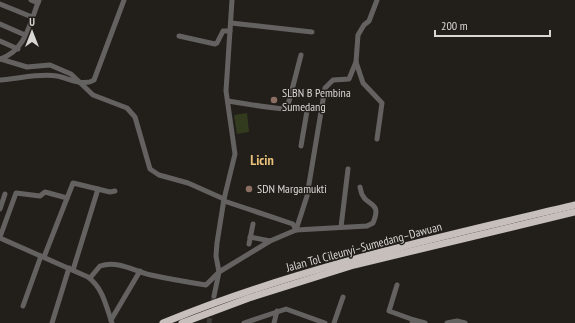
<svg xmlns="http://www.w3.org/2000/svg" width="575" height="323" viewBox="0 0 575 323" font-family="'PT Sans Narrow',sans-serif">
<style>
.green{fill:#333b1f}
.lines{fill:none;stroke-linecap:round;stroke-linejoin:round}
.minor-tunnel{stroke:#3d3b37;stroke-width:5;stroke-dasharray:5 2.5;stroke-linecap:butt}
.minor{stroke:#646260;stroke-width:5}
.highway{stroke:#c6bfbc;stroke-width:7}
.education-dot{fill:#8d6e63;stroke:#221f1b;stroke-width:1.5}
.labels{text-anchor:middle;stroke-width:3;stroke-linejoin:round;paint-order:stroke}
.poi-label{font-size:12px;fill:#d9d7d4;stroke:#221f1b;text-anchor:start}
.street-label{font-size:12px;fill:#d9d7d4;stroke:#221f1b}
.quarter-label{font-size:14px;font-weight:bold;fill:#eac17b;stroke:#221f1b}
</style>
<rect width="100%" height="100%" fill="#221f1b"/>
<path class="green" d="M247,113l2,19 -12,2 -3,-19z"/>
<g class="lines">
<path class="minor-tunnel" d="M209,323l5,-27"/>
<g class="minor">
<path d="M31,0l7,3"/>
<path d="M0,4l32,13"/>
<path d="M231,23l81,9"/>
<path d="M0,24l25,11"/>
<path d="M179,36l36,8 2,-1 6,-12h7"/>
<path d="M0,41l18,8"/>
<path d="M0,59l27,8 23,-2 21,9 22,21 34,13 8,9 15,52 9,6 29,8 36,16"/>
<path d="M0,59c26,-8 30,-37 39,-59"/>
<path d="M0,80c18,-1 39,-7 57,-4 11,2 26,11 37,4l30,-80"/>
<path d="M228,101c18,3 37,6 56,8 9,1 13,-4 22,0l1,2 -6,35"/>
<path d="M287,109l14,-54"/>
<path d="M377,139l5,-36 -19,-20 -7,-21 2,-27 6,-10 5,-4 8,-21"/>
<path d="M224,201l69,23 3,6 71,-4 6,-3c9,-21 -5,-17 -10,-27 -2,-2 -2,-6 -3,-9"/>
<path d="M0,209l5,-15"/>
<path d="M341,227l7,-58"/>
<path d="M0,237l16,-44 24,3 5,-4 22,6"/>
<path d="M250,237l20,4 26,-11 11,-34 18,-108 8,-8 16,-1 7,-17"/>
<path d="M0,238l88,39c15,11 18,29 24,46"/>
<path d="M249,244l4,-20"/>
<path d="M44,257l29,-74 37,9 5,-1"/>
<path d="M73,270l25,-81"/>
<path d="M90,278l10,-12c18,-6 34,5 51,9 18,4 36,7 55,10l13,-13 51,-31"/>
<path d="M397,285l-8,26 25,9"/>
<path d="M214,296l5,-24 -3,-16 1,-13 7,-44 11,-45 -9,-63 6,-91"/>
<path d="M23,306l18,-50"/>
<path d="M111,320l29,-49"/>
<path d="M52,323l17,-55"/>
<path d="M244,323l42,-14 39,14"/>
<path d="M274,323l3,-12"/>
<path d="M334,323l9,-26"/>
<path d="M412,323l2,-3 11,3"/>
<path d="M447,323l10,-2 8,2"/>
</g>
<g class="highway">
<path d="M163,323c133,-55 273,-85 412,-118"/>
<path d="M182,323l67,-25 105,-33 221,-53"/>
</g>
</g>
<g class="education-dot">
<circle cx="274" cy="100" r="4"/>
<circle cx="249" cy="189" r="4"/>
</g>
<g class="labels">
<g class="poi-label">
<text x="282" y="97">SLBN B Pembina<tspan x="282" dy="14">Sumedang</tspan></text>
<text x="257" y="193">SDN Margamukti</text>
</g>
<g class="street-label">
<text transform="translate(364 247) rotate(-15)" y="4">Jalan Tol Cileunyi–Sumedang–Dawuan</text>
</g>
<g class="quarter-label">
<text x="262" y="165">Licin</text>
</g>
</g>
<g transform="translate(32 32)" stroke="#221f1b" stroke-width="3" paint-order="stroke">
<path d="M0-3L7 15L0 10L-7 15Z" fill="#d9d7d4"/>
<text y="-6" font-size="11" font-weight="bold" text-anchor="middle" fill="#d9d7d4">U</text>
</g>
<path d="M435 30v6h115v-6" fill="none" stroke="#d9d7d4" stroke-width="2"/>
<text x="441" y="30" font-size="12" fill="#d9d7d4" stroke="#221f1b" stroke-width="3" paint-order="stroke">200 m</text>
</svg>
